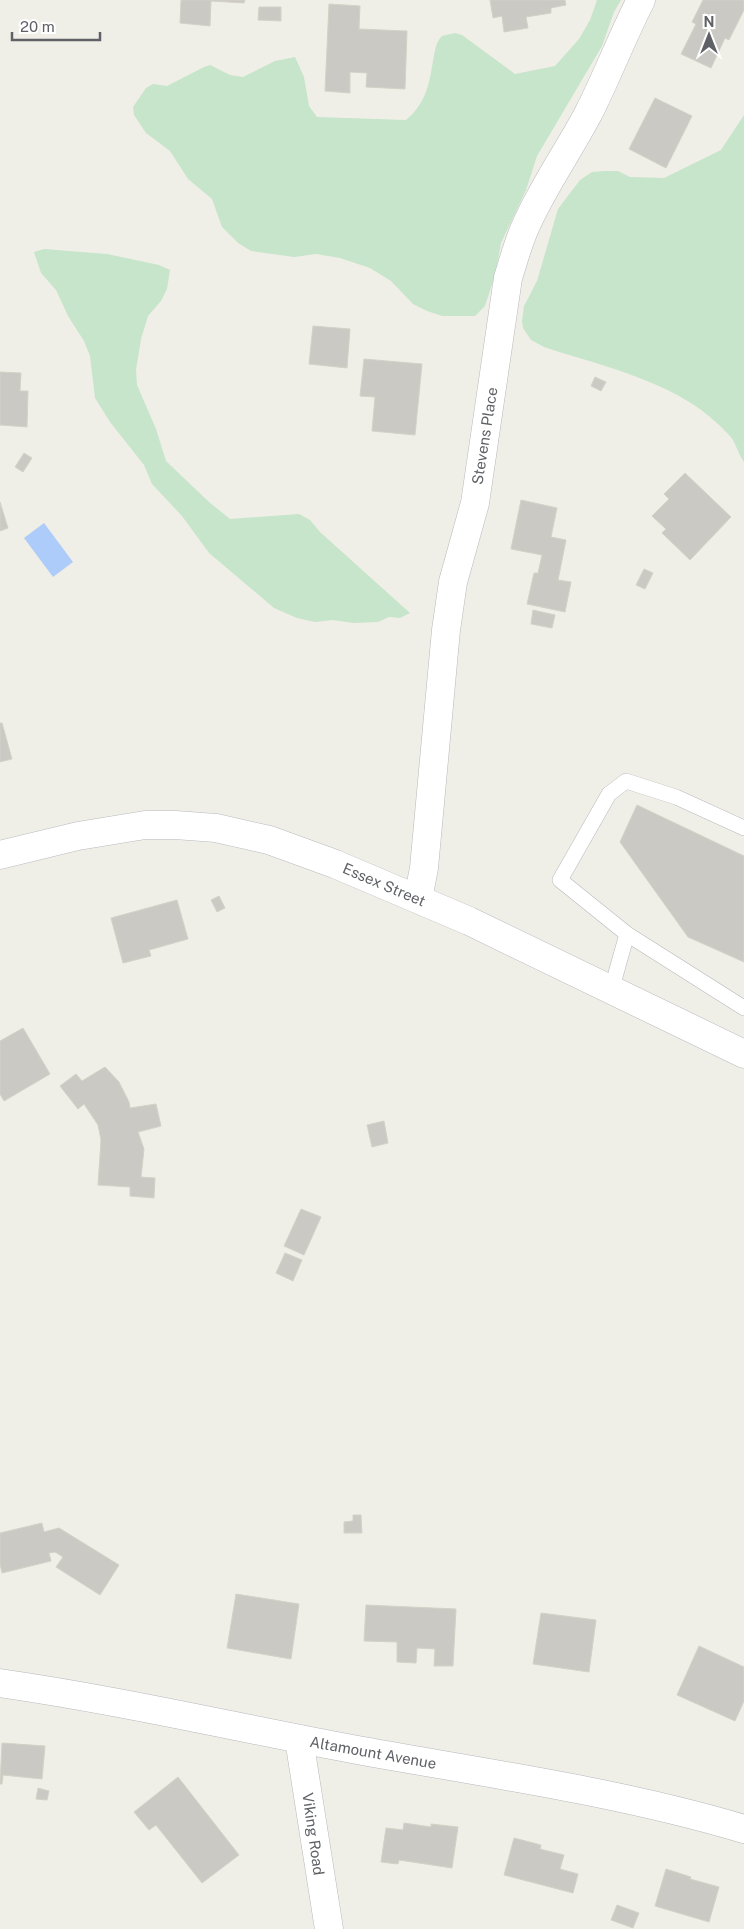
<svg xmlns="http://www.w3.org/2000/svg" width="744" height="1929" viewBox="0 0 744 1929" font-family="'Public Sans',sans-serif">
<style>
.green{fill:#c6e5cb}
.water{fill:#aeccf9}
.building{fill:#cbc9c4;stroke:#d4d2c6}
.lines{fill:none;stroke-linecap:round;stroke-linejoin:round}
.service-casing{stroke:#b7b8bd;stroke-width:16}
.minor-casing{stroke:#b7b8bd;stroke-width:29}
.secondary-casing{stroke:#b8babf;stroke-width:29}
.service{stroke:#fff;stroke-width:15}
.minor{stroke:#fff;stroke-width:28}
.secondary{stroke:#fff;stroke-width:28}
.labels{text-anchor:middle;stroke-width:4;stroke-linejoin:round;paint-order:stroke}
.street-label{font-size:15px;fill:#5f6166;stroke:#fff}
</style>
<rect width="100%" height="100%" fill="#f0efe7"/>
<g class="green">
<path d="M597,0h24l-7,12 -12,34 -65,110 -11,34 -25,53 -5,29 -11,34 -10,10h-33l-15,-5 -14,-7 -22,-23 -21,-13 -30,-10 -24,-4 -22,3 -43,-6 -13,-8 -16,-16 -10,-28 -24,-20 -18,-28 -24,-18 -12,-18 -1,-8 13,-19 7,-4 14,2 37,-19 6,-2 20,10 13,2 32,-16 20,-4 9,20 5,29 8,11 89,3c19,-16 23,-34 27,-59 2,-9 2,-18 9,-25l13,-3 7,2 53,39 40,-8 24,-27 11,-19z"/>
<path d="M744,115v347c-6,-8 -8,-20 -15,-27 -46,-52 -121,-67 -185,-88l-13,-7 -8,-12 -1,-7 2,-15 13,-25 21,-72 22,-29 12,-8 13,-1h13l12,6 34,1 57,-28z"/>
<path d="M44,249l63,5 52,11 11,5 -3,19 -6,12 -13,15 -7,23 -5,31 1,15 19,44 10,32 43,41 21,17 69,-5 11,6 10,12 90,81 -10,5 -11,-1 -11,5 -25,1 -20,-3 -18,2 -18,-4 -23,-10 -65,-55 -27,-37 -30,-32 -8,-19 -34,-43 -15,-24 -5,-42 -6,-15 -16,-25 -12,-26 -15,-17 -7,-21z"/>
</g>
<path class="water" d="M44,523l29,39 -20,15 -29,-39z"/>
<g class="building">
<path d="M181,0h64l-1,3 -33,-2 -1,25 -30,-3z"/>
<path d="M490,0h75l1,5 -15,3v5l-25,4 2,11 -24,4 -2,-16 -9,2z"/>
<path d="M703,0h41v10l-15,30 -4,-2 -14,30 -30,-14 15,-30 -4,-2z"/>
<path d="M329,4l31,2 -1,23 48,2 -2,58 -39,-2 1,-14 -17,-1v21l-25,-2z"/>
<path d="M259,7h22v14l-23,-1z"/>
<path d="M655,98l37,18 -26,52 -37,-19z"/>
<path d="M313,326l37,3 -3,39 -38,-4z"/>
<path d="M364,359l58,5 -7,71 -43,-4 3,-34 -15,-1z"/>
<path d="M0,372l21,1 -1,18h8l-1,36 -27,-2z"/>
<path d="M595,377l11,5 -5,9 -10,-5z"/>
<path d="M24,453l8,5 -9,14 -8,-5z"/>
<path d="M685,473l46,44 -41,43 -28,-27 4,-4 -14,-13 17,-17 -5,-5z"/>
<path d="M521,500l36,8 -6,29 15,3 -8,40 13,2 -6,30 -38,-8 7,-31h4l4,-18 -31,-6z"/>
<path d="M0,502l8,26 -8,3z"/>
<path d="M644,569l9,4 -8,16 -9,-4z"/>
<path d="M533,610l22,5 -3,13 -21,-4z"/>
<path d="M0,723h2l10,36 -12,3z"/>
<path d="M637,805l107,51v106l-56,-25 -68,-95z"/>
<path d="M219,896l6,12 -8,4 -6,-12z"/>
<path d="M177,900l11,39 -39,11 2,6 -28,7 -12,-45z"/>
<path d="M23,1028l27,46 -46,27 -4,-7v-53z"/>
<path d="M105,1067l14,15 10,20 1,6 26,-4 5,22 -23,6 6,17 -3,28 14,1 -1,20 -24,-2v-9l-32,-2 3,-45 -3,-15 -14,-21 -6,5 -18,-23 16,-12 6,7z"/>
<path d="M384,1121l4,22 -16,4 -5,-22z"/>
<path d="M301,1209l20,8 -17,38 -20,-9z"/>
<path d="M285,1253l17,7 -9,21 -17,-8z"/>
<path d="M353,1515h8l1,18h-18v-11l9,-1z"/>
<path d="M42,1523l2,9 15,-4 60,37 -19,30 -44,-28 7,-10 -8,-5 -6,1 2,8 -49,12 -2,-9v-31z"/>
<path d="M236,1594l63,10 -8,55 -64,-11z"/>
<path d="M366,1605l90,4 -3,57h-19l1,-17 -18,-1 -1,15 -19,-1v-20l-33,-1z"/>
<path d="M541,1613l55,7 -7,52 -56,-8z"/>
<path d="M699,1646l45,21v34l-9,20 -58,-26z"/>
<path d="M2,1743l43,3 -3,33 -39,-4 -1,9h-2z"/>
<path d="M178,1777l61,78 -37,28 -46,-58 -7,5 -15,-18z"/>
<path d="M38,1788l11,3 -2,9 -11,-1z"/>
<path d="M404,1823l27,4v-3l27,3 -6,41 -53,-8 -1,4 -17,-2 5,-34 17,2z"/>
<path d="M514,1838l27,7 -1,4 24,6 -4,14 18,5 -5,19 -69,-18z"/>
<path d="M666,1869l25,8 -1,2 29,8 -10,35 -54,-16z"/>
<path d="M617,1905l22,8 -6,15 -22,-8z"/>
</g>
<g class="lines">
<defs>
<g id="service">
<path d="M744,828l-68,-31 -50,-16 -17,13 -49,86 67,54 117,74"/>
<path d="M611,991l16,-57"/>
</g>
<g id="minor">
<path d="M418,899l6,-31 22,-238 7,-48 22,-79 33,-225c6,-19 11,-39 20,-57 17,-37 41,-71 60,-107 19,-37 34,-77 53,-114"/>
<path d="M0,1683c118,17 235,44 352,66 131,24 265,42 392,80"/>
<path d="M299,1739l30,190"/>
</g>
<path id="secondary" d="M0,855l78,-19 67,-11h30l41,3 53,12 66,24 134,57 275,133"/>
</defs>
<use href="#service" class="service-casing"/>
<use href="#minor" class="minor-casing"/>
<use href="#secondary" class="secondary-casing"/>
<use href="#service" class="service"/>
<use href="#minor" class="minor"/>
<use href="#secondary" class="secondary"/>
</g>
<g class="labels">
<g class="street-label">
<text transform="translate(485 436) rotate(-81)" y="5">Stevens Place</text>
<text transform="translate(384 885) rotate(23)" y="5">Essex Street</text>
<text transform="translate(373 1753) rotate(10)" y="5">Altamount Avenue</text>
<text transform="translate(313 1834) rotate(82)" y="5">Viking Road</text>
</g>
</g>
<g transform="translate(709 35)" stroke="#ffffff" stroke-width="4" paint-order="stroke">
<path d="M0-4L9 19L0 12L-9 19Z" fill="#5f6166"/>
<text y="-8" font-size="14" font-weight="bold" text-anchor="middle" fill="#5f6166">N</text>
</g>
<path d="M12 32v8h88v-8" fill="none" stroke="#5f6166" stroke-width="2.5"/>
<text x="20" y="32" font-size="15" fill="#5f6166" stroke="#ffffff" stroke-width="4" paint-order="stroke">20 m</text>
</svg>
